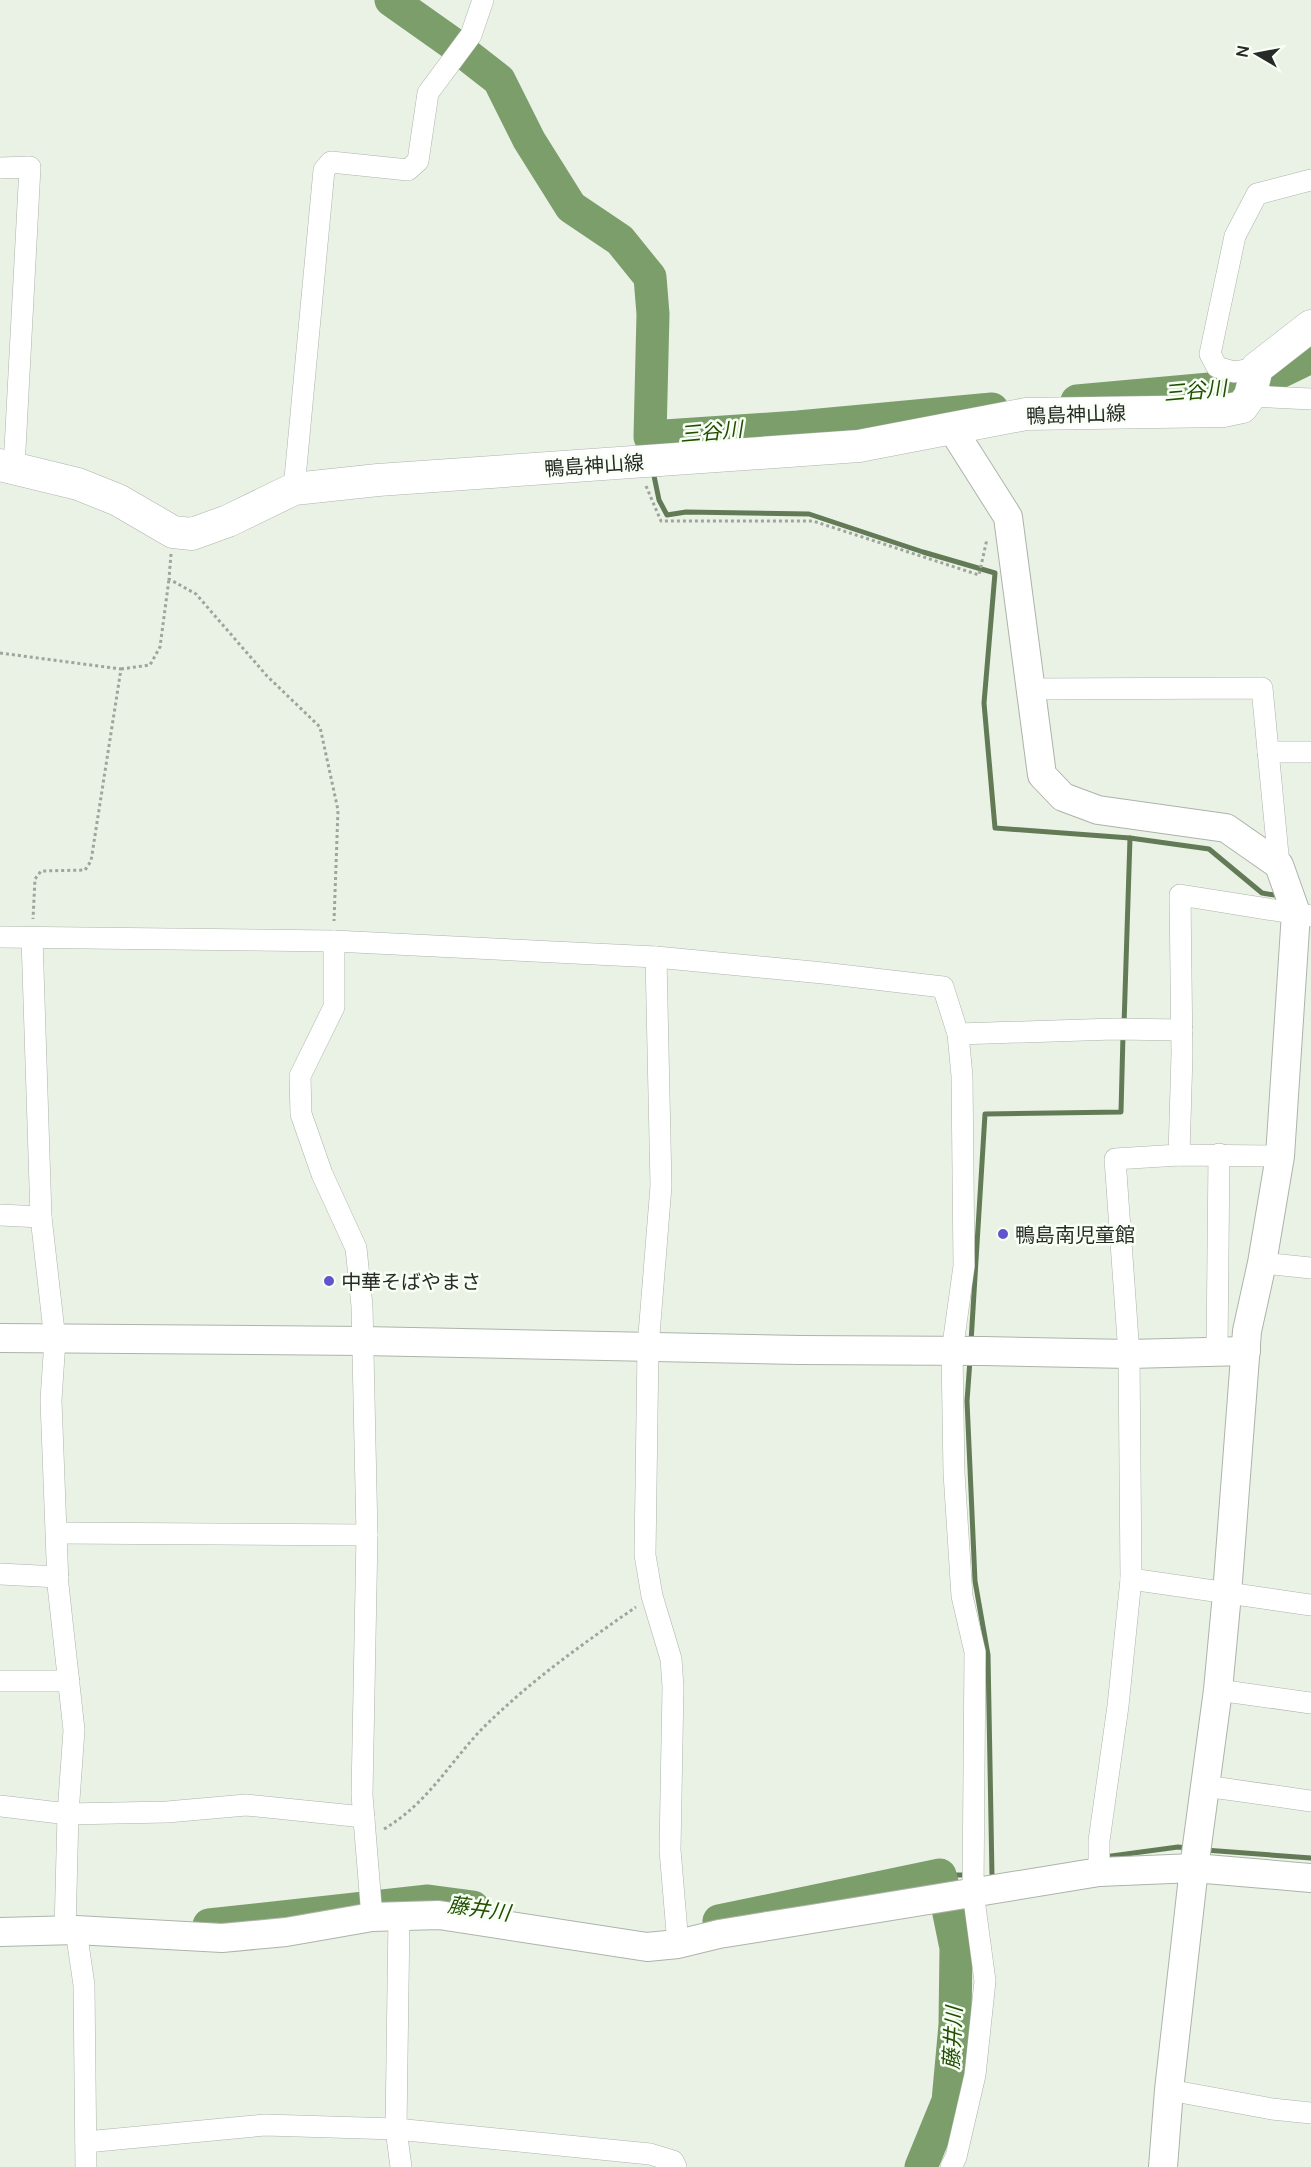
<svg xmlns="http://www.w3.org/2000/svg" width="1311" height="2167" viewBox="0 0 1311 2167" font-family="Manrope,'Noto Sans JP',sans-serif">
<rect width="100%" height="100%" fill="#eaf2e6"/>
<g fill="none" stroke-linecap="round" stroke-linejoin="round">
<g stroke="#627b56" stroke-width="5">
<path d="M650,437l1,13"/>
<path d="M653,471l6,29 8,15 19,-3 123,2 114,38 72,21 -11,130 11,125 135,10 79,11 53,44 18,3"/>
<path d="M1124,1025l6,-187"/>
<path d="M971,1342l14,-228 136,-2 2,-77"/>
<path d="M970,1360l-3,41 8,180 13,74 4,221"/>
<path d="M1205,1850l106,8"/>
<path d="M1104,1857l74,-10 9,1"/>
<path d="M940,1875h27"/>
</g>
<g stroke="#7b9e6b" stroke-width="33">
<path d="M391,0l58,41 50,39 30,60 42,67 49,33 30,37 3,37 -3,123 148,-10 194,-18"/>
<path d="M1077,401l166,-15 33,-12 35,-17"/>
<path d="M719,1921l221,-46 3,11"/>
<path d="M209,1925l219,-24 45,6"/>
<path d="M921,2167l27,-66 7,-76 1,-77 -9,-44"/>
</g>
<defs>
<g id="street">
<path d="M0,168l30,-1 -16,301"/>
<path d="M1257,368l-23,4 -17,-5 -7,-13 25,-118 22,-42 54,-14"/>
<path d="M1250,396l61,3"/>
<path d="M294,489l30,-319 7,-8 77,8 10,-9 10,-68 43,-58 12,-35"/>
<path d="M1030,689l232,-1 17,177"/>
<path d="M1268,752h43"/>
<path d="M0,937l334,4 322,16 167,16 120,14 15,47 4,42 2,190 -12,86 2,121 8,123 13,56 -2,240 12,89 -10,94 -19,82 -5,10"/>
<path d="M32,938l9,279 14,123 -4,60 7,185 16,145 -6,84 -3,116"/>
<path d="M334,941v66l-34,69 1,38 21,60 34,74 6,58 5,229 -5,260 10,122"/>
<path d="M656,957l5,229 -13,161 -3,208 7,41 19,63 2,28 -3,163 8,94"/>
<path d="M958,1034l156,-5 68,1"/>
<path d="M1179,1155l3,-101 -2,-159 131,21"/>
<path d="M0,1215l41,2"/>
<path d="M1262,1263l49,5"/>
<path d="M1217,1351l2,-197"/>
<path d="M57,1533l310,2"/>
<path d="M0,1574l58,3"/>
<path d="M1131,1579l180,26"/>
<path d="M0,1681h69"/>
<path d="M1218,1690l93,13"/>
<path d="M1205,1786l106,15"/>
<path d="M0,1806l68,8 99,-2 79,-7 118,12"/>
<path d="M1099,1872v-31l19,-135 13,-127 -2,-225 -14,-195 64,-4 101,1"/>
<path d="M399,1917l-3,212 5,38"/>
<path d="M76,1930l8,55 2,182"/>
<path d="M1169,2090l103,19 39,4"/>
<path d="M86,2142l179,-17 131,4 254,25 23,7 3,6"/>
</g>
<g id="secondary">
<path d="M951,427l57,90 34,258 21,22 35,13 128,18 53,37 17,48 -16,243 -18,107 -15,68 -20,263 -9,96 -24,178 -25,222 -6,77"/>
<path d="M0,1338l363,3 437,9 183,1 146,3 117,-3"/>
<path d="M0,1932l76,-2 146,8 64,-6 86,-15 67,-2 208,32 31,-3 41,-10 99,-16 281,-46 95,-4 117,10"/>
</g>
<path id="primary" d="M0,465l78,19 40,16 55,32 19,2 36,-13 66,-32 84,-9 481,-34 167,-32 197,-3 19,-4 8,-11 7,-28 54,-42"/>
</defs>
<use href="#street" stroke="#acb4a9" stroke-width="22"/>
<use href="#secondary" stroke="#acb4a9" stroke-width="30"/>
<use href="#primary" stroke="#acb4a9" stroke-width="33"/>
<g stroke="#9fa59c" stroke-width="3" stroke-dasharray="3 3" stroke-linecap="butt">
<path d="M646,486l15,35h152l166,54 8,-36"/>
<path d="M171,554l-2,25 27,15 71,82 53,51 18,83 -4,111"/>
<path d="M0,653l121,16 -30,192 -6,9 -44,1 -6,8 -2,40"/>
<path d="M121,669l29,-4 10,-18 9,-68"/>
<path d="M384,1829c42,-25 63,-62 95,-97 47,-48 102,-87 157,-125"/>
</g>
<use href="#street" stroke="#fff" stroke-width="21"/>
<use href="#secondary" stroke="#fff" stroke-width="28"/>
<use href="#primary" stroke="#fff" stroke-width="32"/>
</g>
<g fill="#6254cd" stroke="#f8fff5" stroke-width="2">
<circle cx="1003" cy="1234" r="6"/>
<circle cx="329" cy="1281" r="6"/>
</g>
<g text-anchor="middle" dominant-baseline="central" stroke-width="5" stroke-linejoin="round" paint-order="stroke">
<g font-size="20" fill="#272a26" stroke="#f8fff5">
<text transform="translate(1076 414) rotate(-2)">鴨島神山線</text>
<text transform="translate(594 465) rotate(-4)">鴨島神山線</text>
</g>
<g font-size="20" fill="#272a26" stroke="#f8fff5" text-anchor="start">
<text x="1015" y="1234">鴨島南児童館</text>
<text x="341" y="1281">中華そばやまさ</text>
</g>
<g font-size="21" font-style="italic" fill="#214e00" stroke="#f8fff5">
<text transform="translate(1195 390) rotate(-5)">三谷川</text>
<text transform="translate(711 431) rotate(-5)">三谷川</text>
<text transform="translate(479 1908) rotate(8)">藤井川</text>
<text transform="translate(952 2038) rotate(-87)">藤井川</text>
</g>
</g>
<g transform="translate(1257 54) rotate(280)" stroke="#f8fff5" stroke-width="4.5" paint-order="stroke">
<path d="M0-4.5L10 22L0 15L-10 22Z" fill="#272a26"/>
<text y="-9" font-size="16" font-weight="bold" text-anchor="middle" fill="#272a26">N</text>
</g>
</svg>
